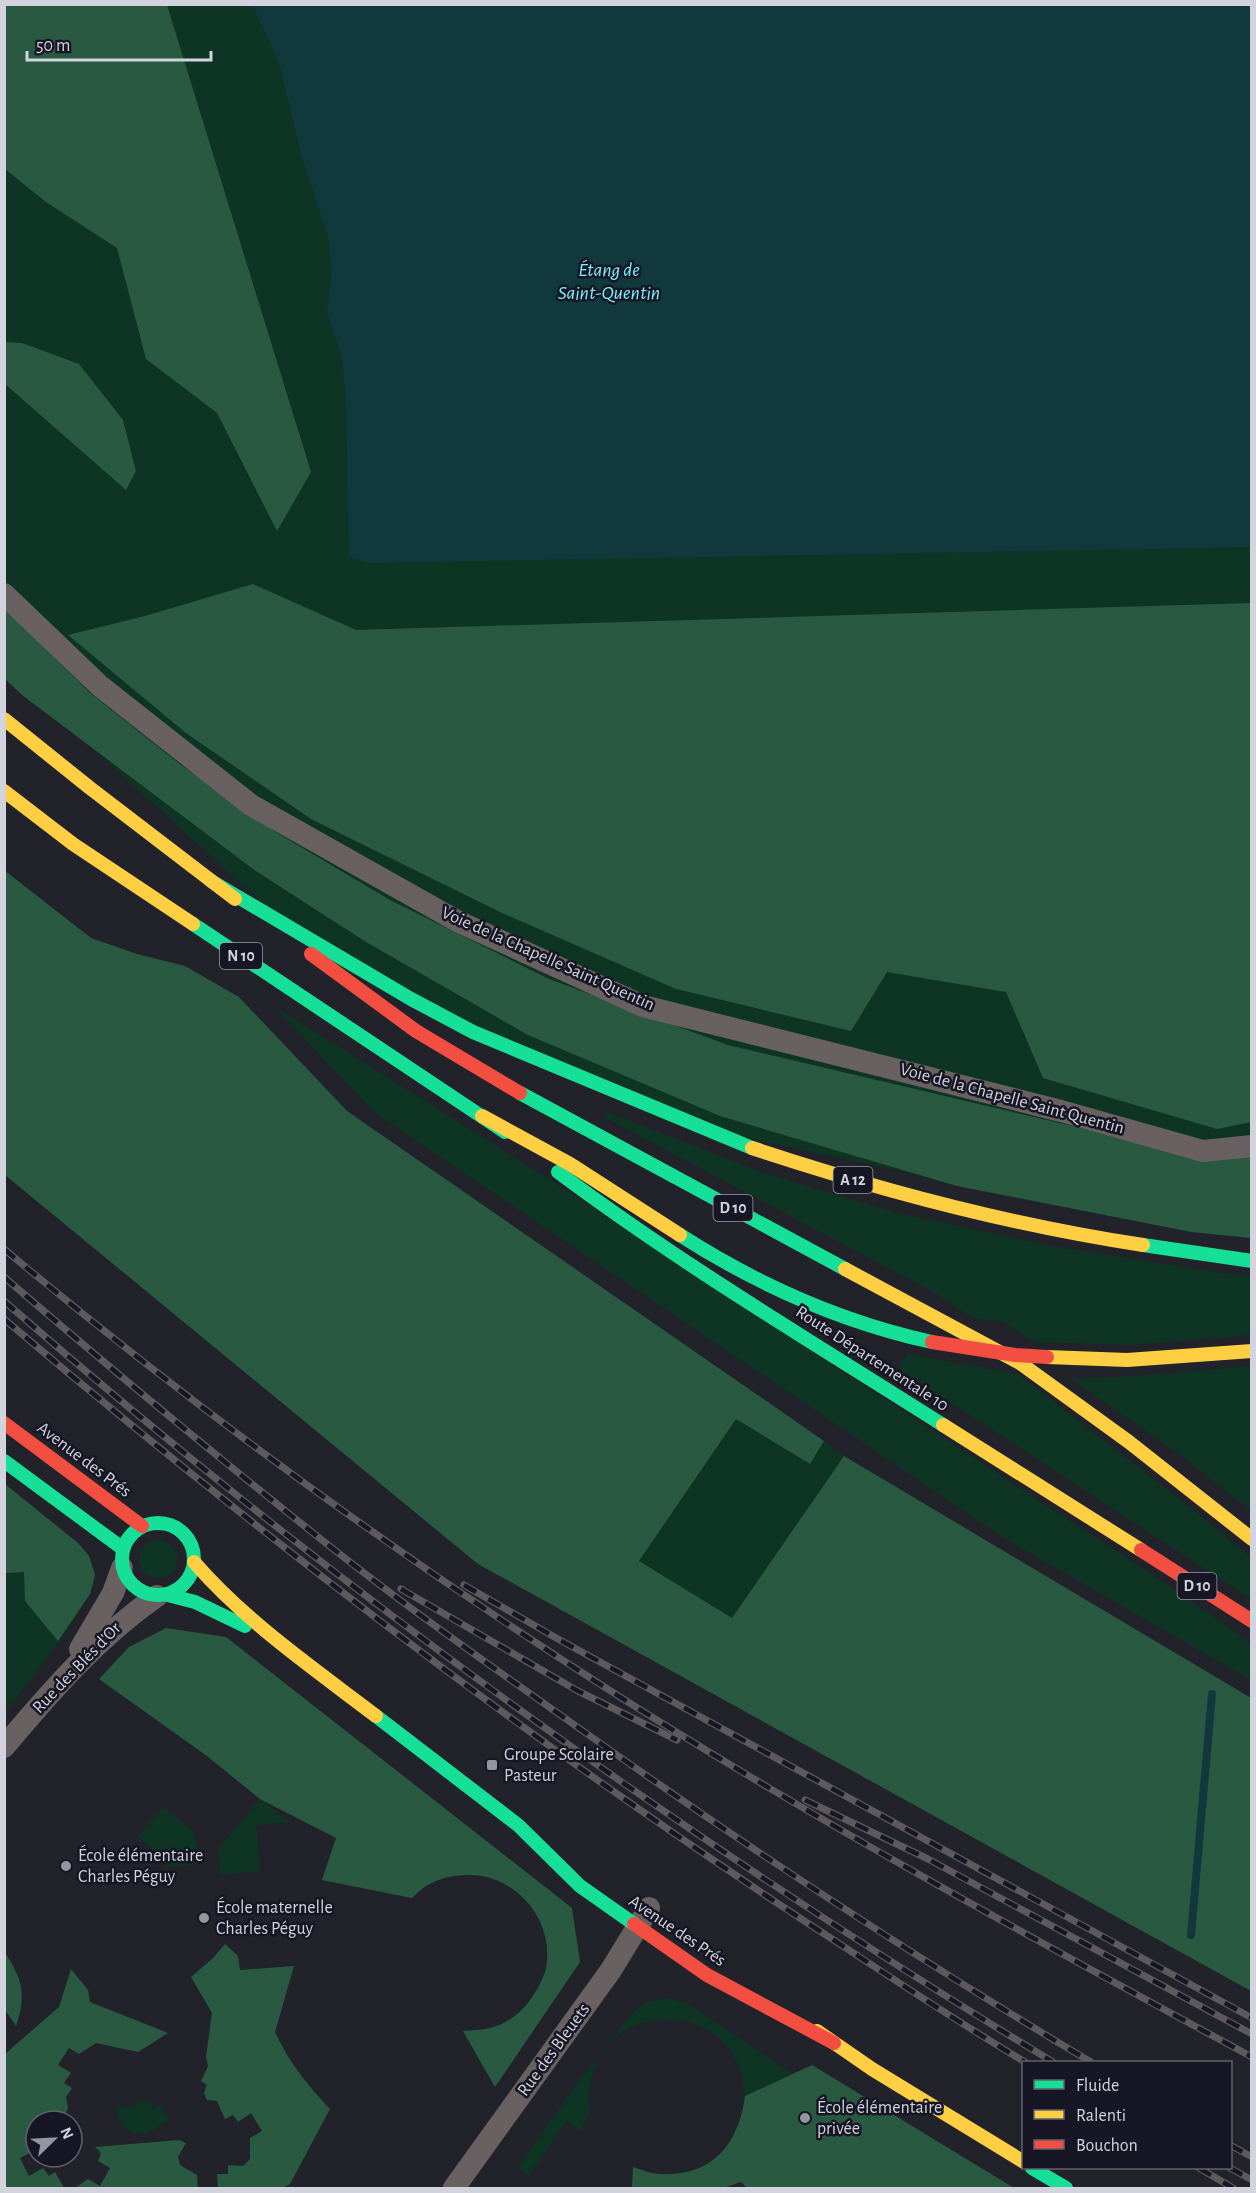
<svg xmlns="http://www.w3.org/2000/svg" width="1256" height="2193" viewBox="0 0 1256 2193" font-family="'Alegreya Sans',sans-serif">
<rect width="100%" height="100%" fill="#22232a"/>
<g fill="#0e3523">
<path d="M4,5h1247l1,1218 -237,-28 -349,-74 -339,-159 -322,-294z"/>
<path d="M274,1006l278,175 614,403 85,59v37l-247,-142 -630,-426z"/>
<path d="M605,1111l159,62 133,40 155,33 170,27 29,3v59l-120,10 -97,-3 -31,-21 -29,-2 -39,-26 -329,-175z"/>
<path d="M907,1354l111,20 173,134 60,50v41l-353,-231z"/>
<path d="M1251,1366v145l-73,-58 -107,-74 78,-4z"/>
<path d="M736,1418l73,45 15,-22 20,15 -112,162 -93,-57z"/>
<path d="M4,1490c22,16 69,44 84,64 3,5 7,16 7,22 -1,26 -72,112 -90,137z"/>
<circle cx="158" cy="1559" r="19"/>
<path d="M260,1799l30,23 -34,3 4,46 -40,4 -2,-25z"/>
<path d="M163,1807l31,25 6,31 -33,5 -5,-11 -24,-20z"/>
<path d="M668,1998l22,7 103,69 -48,22c-2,-15 -4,-27 -11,-40 -28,-48 -102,-49 -132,-3 -8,12 -13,29 -13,44 0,4 2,9 1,13 -2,7 -7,15 -10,21l-13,-10 -39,55 -9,-10 53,-76 62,-79 12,-9z"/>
<path d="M138,2101h11l4,8 9,-4 7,15c-7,3 -14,10 -21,12 -18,6 -32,-8 -31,-25h17z"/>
</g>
<g fill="#295a41">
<path d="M4,5h163l144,467 -34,59 -60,-118 -71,-54 -29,-111 -71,-46 -41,-33z"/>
<path d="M5,342l17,1 57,21 44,56 13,51 -10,19 -121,-106z"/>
<path d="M253,584l103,46 895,-27v519l-34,7 -174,-51 -37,-86 -119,-20 -36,59 -175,-42 -174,-76 -191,-94 -125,-86 -118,-98 77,-19z"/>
<path d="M4,607l86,86 91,72 98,69 111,66 159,79 179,66 459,108 64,-3v88l-60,-6 -234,-46 -237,-70 -192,-81 -162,-93 -113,-73 -231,-174 -17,-16z"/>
<path d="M4,870l87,68 46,16 48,12 54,31 108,114 477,330 -14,23 -74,-45 -97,142 93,57 112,-162 407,242v293l-773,-427 -473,-389z"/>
<path d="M5,1484l73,59 11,13 6,19 -5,19 -32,47 -33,-40 -1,-29 -19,1z"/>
<path d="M166,1628l60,9 346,271 8,54 -85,125 -32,-56c9,-1 18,-1 27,-3 15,-3 31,-15 40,-28 7,-10 13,-20 16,-32 9,-47 -29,-93 -77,-93 -13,0 -27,2 -39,9 -7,3 -13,9 -18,14l-90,-18 14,-42 -76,-39 -53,-43 -108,-77 30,-32z"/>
<path d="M225,1944l13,12 2,14 54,-4 -19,66c14,30 32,53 55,77l-40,75 -8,4h-64l-1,-14h11v-9l15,1 7,-7v-21l12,-7 -11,-18 -13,9 -5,-7 -8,4 -8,-18 -10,-1 -3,-7 3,-8 -6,-4 7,-15 -2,-9 6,-44 -21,-36 22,-19z"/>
<path d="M4,1951c18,28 23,42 12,75l-11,-16z"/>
<path d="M71,1969l17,21 2,12 78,31 -30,19 -42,-9 -17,11 -10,-6 -11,17 13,8 -7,10 8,5 -6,9 2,11 -4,9 -11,1v3h-17v5l-6,7 2,19 -12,6 9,18 14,-8 6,8 6,-4 9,16h3h-62v-134l54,-47z"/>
<path d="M812,2065l202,123h-267l-6,-6 -18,6h-91l1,-21c9,3 18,7 27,7 52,3 79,-30 85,-78z"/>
<path d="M179,2140l7,3 -8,14 2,8 17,10 1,13h-123l13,-9 12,7 10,-18 -12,-7 3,-8 -6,-6z"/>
</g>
<path fill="#11393d" d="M252,5h999v542l-884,16 -18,-7 -3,-157 -4,-41 -15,-46 5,-43 -4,-32 -25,-76 -24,-99z"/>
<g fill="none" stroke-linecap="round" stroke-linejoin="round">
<path stroke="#11393d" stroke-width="8" d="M1191,1935l21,-241"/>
<g stroke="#686061" stroke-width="22">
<path d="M4,594l96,92 151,119 206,116 186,85 418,105 142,40 49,-5"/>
<path d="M80,1649l33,-56 9,-25"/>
<path d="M4,1747c47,-56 93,-109 153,-151"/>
<path d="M454,2188l157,-218 38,-62"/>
</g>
<g stroke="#16e098" stroke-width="14">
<path d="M211,881l200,118 62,33 279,116"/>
<path d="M193,924l312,208"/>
<path d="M520,1093l325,176"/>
<path d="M558,1172c123,92 256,171 385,253"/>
<path d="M680,1235c78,50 161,87 252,107"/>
<path d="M1143,1245l109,16"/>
<path d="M4,1461l118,87"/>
<circle cx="158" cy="1559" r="36"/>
<path d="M168,1595l27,7 50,24"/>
<path d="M376,1716l142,109 62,61 54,38"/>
<path d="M1032,2168l34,20"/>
</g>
<g stroke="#ffcf43" stroke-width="14">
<path d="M4,719l86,69 145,111"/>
<path d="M4,791l69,53 120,80"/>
<path d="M482,1116l88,48 110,71"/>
<path d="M752,1148c127,42 258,77 391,97"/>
<path d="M845,1269l175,94 109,79 123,97"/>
<path d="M1047,1357l80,3 125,-9"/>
<path d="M943,1425l198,125"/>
<path d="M194,1562c52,60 119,106 182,154"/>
<path d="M817,2031l55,38 152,93"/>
</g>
<g stroke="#f24e42" stroke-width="14">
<path d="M311,954l105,77 104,62"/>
<path d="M4,1423l138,103"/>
<path d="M1141,1550l111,71"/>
<path d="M634,1924l73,51 127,68"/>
</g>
<defs>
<g id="rail">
<path d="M4,1249c197,165 407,316 624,453 202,127 413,241 624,355"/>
<path d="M4,1277c108,93 217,183 328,271 81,64 166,123 251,183 165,117 334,228 508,331"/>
<path d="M4,1301c325,284 681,538 1049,761"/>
<path d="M4,1319c269,228 549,440 845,631 58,38 117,77 176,112"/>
<path d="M464,1585l94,54 694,379"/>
<path d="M401,1589l177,102 99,49"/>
<path d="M805,1800l123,59 324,175"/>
<path d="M1230,2145l22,12"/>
<path d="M1199,2168l34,20"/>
<path d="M1230,2168l22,12"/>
</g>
</defs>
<use href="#rail" stroke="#5d595c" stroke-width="7"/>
<use href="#rail" stroke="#161624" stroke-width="4.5" stroke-dasharray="14" stroke-linecap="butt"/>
<path stroke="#f24e42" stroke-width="14" d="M932,1342l83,13 32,2"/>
</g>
<g fill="#94959e" stroke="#161624" stroke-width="2">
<rect x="486" y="1759" width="12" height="12" rx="3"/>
<circle cx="66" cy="1866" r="6"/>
<circle cx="204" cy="1918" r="6"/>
<circle cx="805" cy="2118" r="6"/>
</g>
<g text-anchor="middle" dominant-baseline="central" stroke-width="5" stroke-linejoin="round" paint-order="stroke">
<g fill="#161624" stroke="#9a9aa6" stroke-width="1.5">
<rect x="220" y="943" width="42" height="26" rx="4.5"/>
<rect x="833.5" y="1167" width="39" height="26" rx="4.5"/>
<rect x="713.5" y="1195" width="39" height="26" rx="4.5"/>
<rect x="1177.5" y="1573" width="39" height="26" rx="4.5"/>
</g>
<g font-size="16" font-weight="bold" fill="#d2d3dd">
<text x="241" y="956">N 10</text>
<text x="853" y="1180">A 12</text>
<text x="733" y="1208">D 10</text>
<text x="1197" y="1586">D 10</text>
</g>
<g font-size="18" fill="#d2d3dd" stroke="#161624">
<text transform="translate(548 959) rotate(24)">Voie de la Chapelle Saint Quentin</text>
<text transform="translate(1012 1099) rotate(15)">Voie de la Chapelle Saint Quentin</text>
<text transform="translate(872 1359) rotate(33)">Route Départementale 10</text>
<text transform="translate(84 1460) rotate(37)">Avenue des Prés</text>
<text transform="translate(77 1668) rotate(-46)">Rue des Blés d'Or</text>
<text transform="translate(677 1931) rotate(34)">Avenue des Prés</text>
<text transform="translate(554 2050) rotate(-54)">Rue des Bleuets</text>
</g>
<g font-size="18" fill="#d2d3dd" stroke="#161624" text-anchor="start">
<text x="504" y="1755">Groupe Scolaire<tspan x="504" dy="21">Pasteur</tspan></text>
<text x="78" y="1856">École élémentaire<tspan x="78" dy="21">Charles Péguy</tspan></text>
<text x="216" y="1908">École maternelle<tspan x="216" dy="21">Charles Péguy</tspan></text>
<text x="817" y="2108">École élémentaire<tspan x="817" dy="21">privée</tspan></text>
</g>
<g font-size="20" font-style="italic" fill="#7af1fc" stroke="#161624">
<text x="609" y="270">Étang de<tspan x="609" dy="23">Saint-Quentin</tspan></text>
</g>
</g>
<rect width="1256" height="2193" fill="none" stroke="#d2d3dd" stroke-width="12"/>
<rect x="1022" y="2061" width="210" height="108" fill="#161624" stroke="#61626e" stroke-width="1.5"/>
<rect x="1034" y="2080" width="30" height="9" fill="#16e098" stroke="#61626e" stroke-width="1.5"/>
<text x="1076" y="2091" font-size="18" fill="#d2d3dd">Fluide</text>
<rect x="1034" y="2110" width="30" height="9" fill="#ffcf43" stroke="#61626e" stroke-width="1.5"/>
<text x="1076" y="2121" font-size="18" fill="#d2d3dd">Ralenti</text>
<rect x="1034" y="2140" width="30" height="9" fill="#f24e42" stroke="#61626e" stroke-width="1.5"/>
<text x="1076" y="2151" font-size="18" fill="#d2d3dd">Bouchon</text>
<g transform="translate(54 2139) rotate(66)"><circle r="28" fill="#161624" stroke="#61626e" stroke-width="1.5"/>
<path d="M0-4.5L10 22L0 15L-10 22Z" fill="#94959e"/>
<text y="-9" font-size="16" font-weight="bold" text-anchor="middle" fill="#d2d3dd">N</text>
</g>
<path d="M27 51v9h184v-9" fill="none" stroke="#d2d3dd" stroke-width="3"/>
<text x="36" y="51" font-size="18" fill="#d2d3dd" stroke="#161624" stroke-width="4.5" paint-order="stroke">50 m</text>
</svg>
